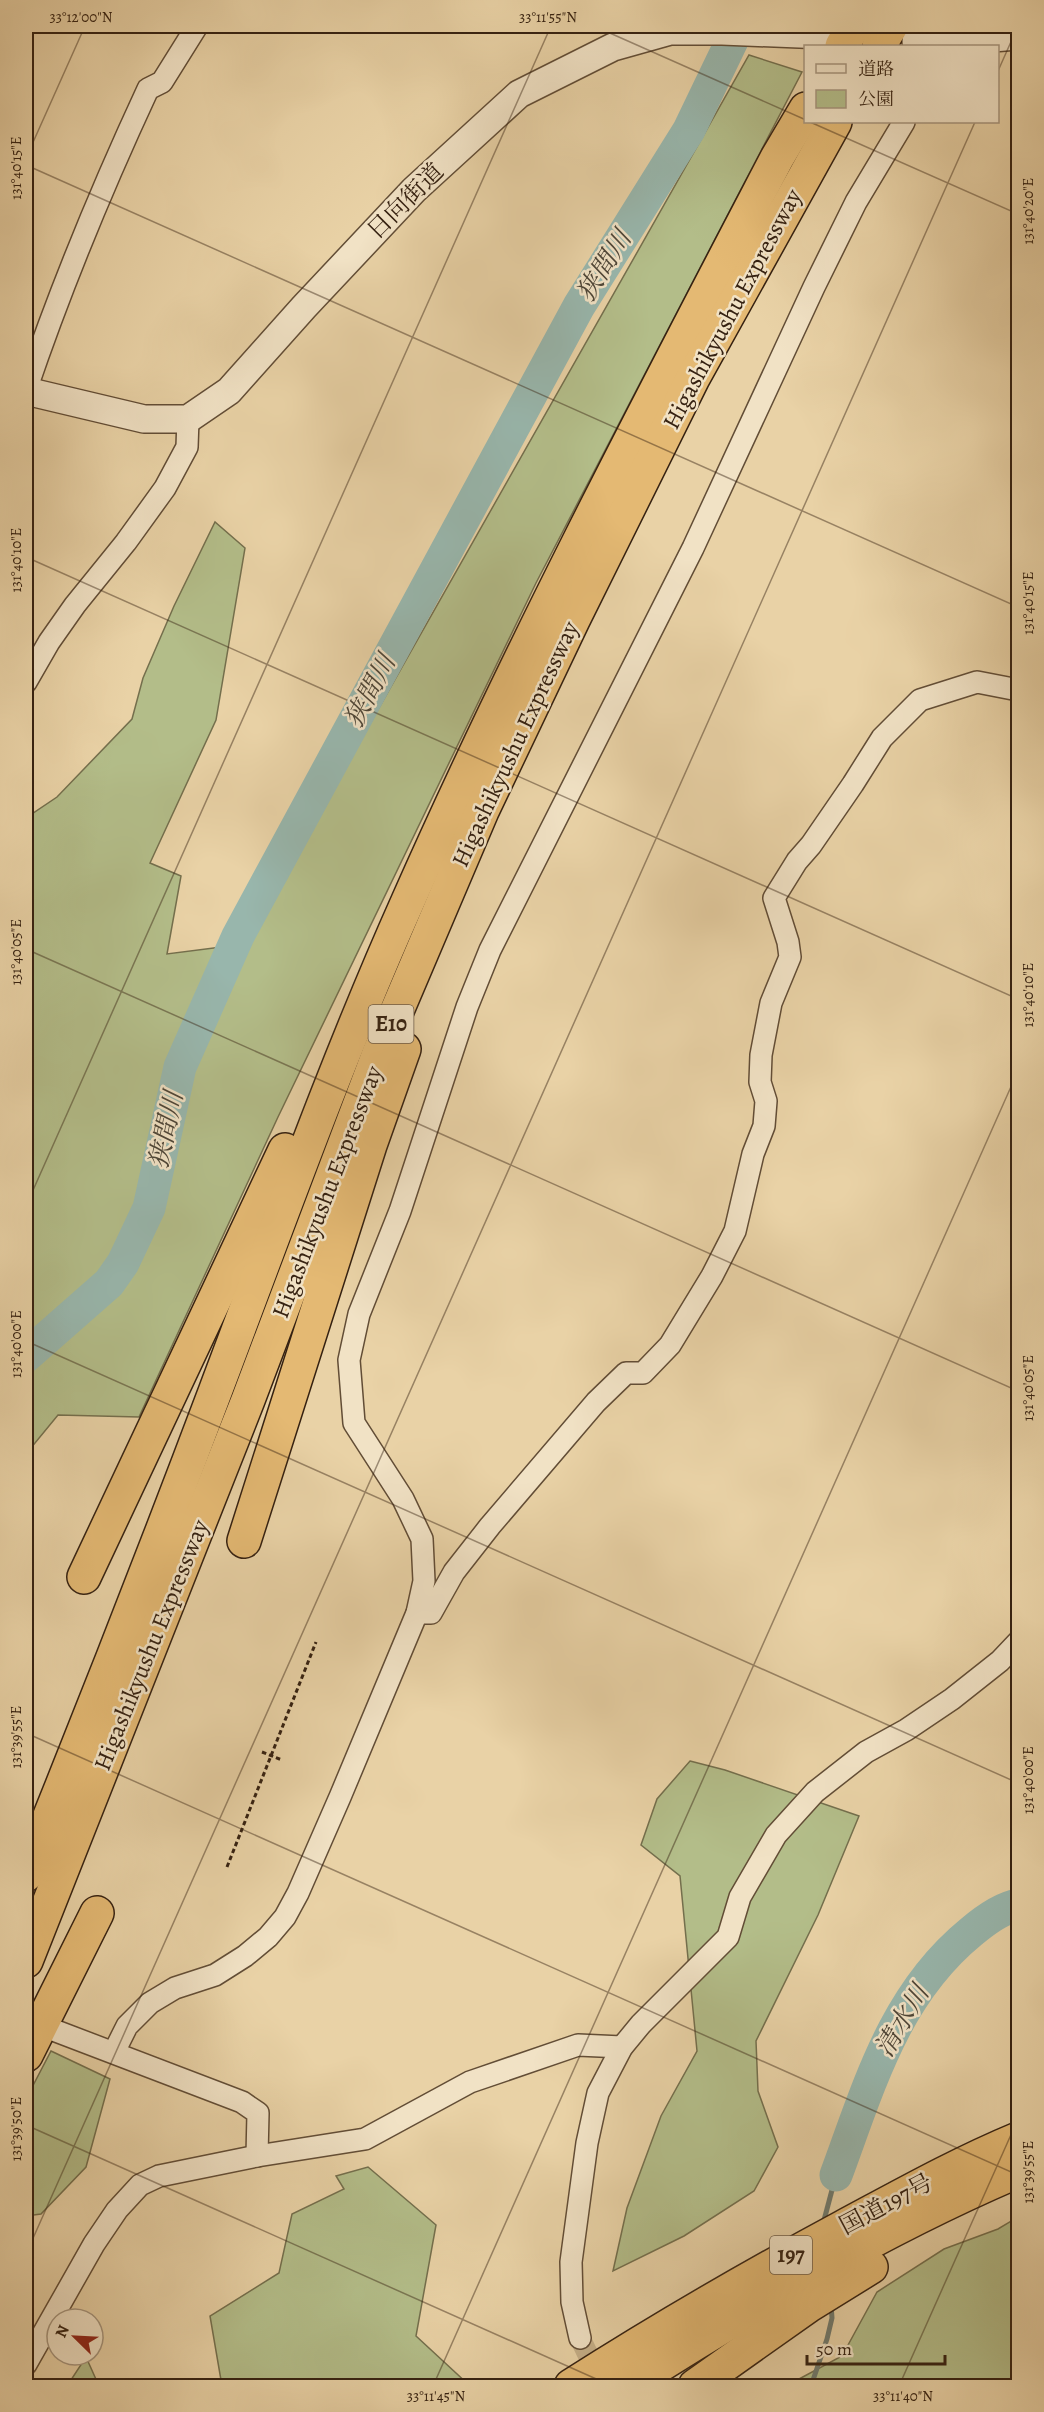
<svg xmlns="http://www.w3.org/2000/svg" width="1044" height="2412" viewBox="0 0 1044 2412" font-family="Alegreya,'Noto Serif JP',serif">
<rect width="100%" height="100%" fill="#e9d2a6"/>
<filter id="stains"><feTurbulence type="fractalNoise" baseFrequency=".00333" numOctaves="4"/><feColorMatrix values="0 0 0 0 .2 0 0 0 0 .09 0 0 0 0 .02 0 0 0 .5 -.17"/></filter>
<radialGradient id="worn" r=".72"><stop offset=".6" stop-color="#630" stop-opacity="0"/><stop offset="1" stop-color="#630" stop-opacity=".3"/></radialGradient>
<g fill="#b3bd89" stroke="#746f4d" stroke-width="1.5">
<path d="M749,55l53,17 -266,511 -258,534 -139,300 -81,-2 -32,39v-636l31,-21 75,-78 11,-41 31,-72 41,-84 30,26 -29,172 -66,143 31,13 -14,78 78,-10z"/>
<path d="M690,1761l35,9 134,46 -41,99 -62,126 2,50 20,56 -24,44 -70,45 -71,35 14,-63 34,-92 36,-65 -17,-175 -39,-31 16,-46z"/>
<path d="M51,2051l59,28 -24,88 -45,47 -15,2v-117z"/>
<path d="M368,2167l68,58 -20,111 54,50h-248l-12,-70 69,-43 13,-59 52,-25 -8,-13z"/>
<path d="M1018,2217v169h-232l56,-30 35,-64 67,-43 54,-20z"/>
<path d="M86,2357l13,29h-32z"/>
</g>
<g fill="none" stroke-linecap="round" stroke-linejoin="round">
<g stroke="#707a6e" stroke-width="5">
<path d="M823,2224l13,-49"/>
<path d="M811,2386l16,-47 5,-21 -1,-13"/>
</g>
<g stroke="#98b6ac" stroke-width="33">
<path d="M26,1356l83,-73 14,-20 26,-55 31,-141 58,-131 341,-630 110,-176 50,-104"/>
<path d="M836,2175c33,-89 58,-180 135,-243 13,-11 31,-24 47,-27"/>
</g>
<path stroke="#c5af88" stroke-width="21" stroke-dasharray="21 10" stroke-linecap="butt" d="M580,2338l23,48"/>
<defs>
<g id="minor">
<path d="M26,390c35,-103 76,-202 122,-301l14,-7 35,-56"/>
<path d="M26,682l23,-40 26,-37 51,-63 39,-54 22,-41 1,-28"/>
<path d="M417,1613h14l23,-41 36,-46 106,-124 30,-29h17l27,-28 42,-69 23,-45 18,-77 11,-28 2,-25 -6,-19 1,-27 10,-52 19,-46 -2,-15 -14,-44 23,-37 14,-16 42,-61 29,-46 38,-38 57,-18 41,8"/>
<path d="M56,2031l186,71 16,11 -1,43"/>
<path d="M114,2052l13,-26 23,-23 25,-15 40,-13 30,-19 23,-19 17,-20 13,-24 42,-96 77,-184 7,-32 -2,-42 -19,-40 -49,-76 -5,-63 10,-46 41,-103 67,-204 23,-57 203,-402 121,-261 42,-85 48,-80"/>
<path d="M580,2338l-8,-36 -1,-40 16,-119 11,-50 24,-46 19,-23 87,-87 12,-40 36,-62 39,-43 51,-40 40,-22 46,-31 48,-38 18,-19"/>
<path d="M26,2364l68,-120 23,-34 23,-25 19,-9 98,-20 108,-17 105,-57 108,-37 44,2"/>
</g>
<g id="tertiary">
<path d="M916,41l28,1 74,-6"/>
<path d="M26,391l118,28h44l41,-28 75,-84 110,-117 105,-96 94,-47 57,-16h52l102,4"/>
</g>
<g id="trunk">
<path d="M571,2386c89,-57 179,-109 272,-159 58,-31 115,-63 175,-88"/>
<path d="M627,2386c124,-79 255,-157 391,-215"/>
<path d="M695,2386l113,-80 63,-39"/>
</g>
<g id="motorway">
<path d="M842,46l12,-20"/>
<path d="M879,46l12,-20"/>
<path d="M244,1541l126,-396 34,-96"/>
<path d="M84,1577l201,-427"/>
<path d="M26,1875c65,-160 128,-321 189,-483 62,-164 121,-330 193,-491 112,-253 241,-498 369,-743l29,-49"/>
<path d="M26,1961l222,-561 131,-347 103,-242 91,-191 120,-242 142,-256"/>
<path d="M26,2055l71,-142"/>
</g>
</defs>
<use href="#minor" stroke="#624d36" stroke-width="24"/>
<use href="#tertiary" stroke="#624d36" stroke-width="30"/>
<use href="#trunk" stroke="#352111" stroke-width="36"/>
<use href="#motorway" stroke="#352111" stroke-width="36"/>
<g stroke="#352111" stroke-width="3" stroke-dasharray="4.5 3" stroke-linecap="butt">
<path d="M262,1752l20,8"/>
<path d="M227,1867l89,-225"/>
</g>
<use href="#minor" stroke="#f1e2c5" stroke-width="21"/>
<use href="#tertiary" stroke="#f1e2c5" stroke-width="27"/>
<use href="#trunk" stroke="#e4b973" stroke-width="33"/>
<use href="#motorway" stroke="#e4b973" stroke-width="33"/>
</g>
<path fill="none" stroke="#352111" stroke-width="1.5" stroke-opacity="0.45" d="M594,26l212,94M998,71l20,-45M810,122l208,92M26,158l59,-132M26,165l992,442M26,557l992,442M26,949l992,442M26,1206l525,-1180M26,1341l992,442M26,1733l992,442M26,2125l586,261M26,2254l949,-2132M433,2386l585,-1315M899,2386l119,-267"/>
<g text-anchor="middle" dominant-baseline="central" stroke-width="5" stroke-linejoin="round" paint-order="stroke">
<g fill="#f1e2c5" stroke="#6d5b47" stroke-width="1.5">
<rect x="368.5" y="1005" width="45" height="38" rx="4.5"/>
<rect x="770" y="2236" width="42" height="38" rx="4.5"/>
</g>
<g font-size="22" font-weight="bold" fill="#352111">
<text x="391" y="1024">E10</text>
<text x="791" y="2255">197</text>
</g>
<g font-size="24" fill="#352111" stroke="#f1e2c5">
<text transform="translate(405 201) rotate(-45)">日向街道</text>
<text transform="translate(732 309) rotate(-62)">Higashikyushu Expressway</text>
<text transform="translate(515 744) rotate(-65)">Higashikyushu Expressway</text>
<text transform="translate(327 1192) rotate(-69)">Higashikyushu Expressway</text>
<text transform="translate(151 1645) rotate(-68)">Higashikyushu Expressway</text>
<text transform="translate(886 2204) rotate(-28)">国道197号</text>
</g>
<g font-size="26" font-style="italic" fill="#4e4638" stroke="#f1e2c5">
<text transform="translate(604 266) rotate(-58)">狭間川</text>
<text transform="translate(370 691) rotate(-62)">狭間川</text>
<text transform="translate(166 1130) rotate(-78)">狭間川</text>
<text transform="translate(902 2021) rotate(-59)">清水川</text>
</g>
</g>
<rect width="1044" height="2412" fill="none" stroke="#e9d2a6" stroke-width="66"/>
<rect x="804" y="45" width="195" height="78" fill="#f1e2c5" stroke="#a6957d" stroke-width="1.5"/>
<rect x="816" y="64" width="30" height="9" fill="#f1e2c5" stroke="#a6957d" stroke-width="1.5"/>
<text x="858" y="75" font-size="18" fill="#352111">道路</text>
<rect x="816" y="90" width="30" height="18" fill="#b3bd89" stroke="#a6957d" stroke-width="1.5"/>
<text x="858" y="105" font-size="18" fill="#352111">公園</text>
<g transform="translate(75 2337) rotate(294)"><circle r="28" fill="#f1e2c5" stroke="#a6957d" stroke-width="1.5"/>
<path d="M0-4.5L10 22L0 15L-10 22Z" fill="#8f2418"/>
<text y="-9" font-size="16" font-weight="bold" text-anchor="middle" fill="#352111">N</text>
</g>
<path d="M807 2355v9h138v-9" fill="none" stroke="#352111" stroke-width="3"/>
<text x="816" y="2355" font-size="18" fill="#352111" stroke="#f1e2c5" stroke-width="4.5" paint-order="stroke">50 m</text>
<rect x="33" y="33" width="978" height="2346" fill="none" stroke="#352111" stroke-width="2"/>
<g font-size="15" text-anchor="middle" fill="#352111">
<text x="81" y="22">33°12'00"N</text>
<text x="548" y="22">33°11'55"N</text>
<text transform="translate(16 168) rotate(-90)" y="5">131°40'15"E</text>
<text transform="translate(1028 211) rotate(-90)" y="5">131°40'20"E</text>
<text transform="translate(16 560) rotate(-90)" y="5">131°40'10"E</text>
<text transform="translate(1028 603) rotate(-90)" y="5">131°40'15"E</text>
<text transform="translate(16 952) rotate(-90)" y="5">131°40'05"E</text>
<text transform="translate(1028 995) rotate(-90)" y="5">131°40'10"E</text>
<text transform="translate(16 1344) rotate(-90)" y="5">131°40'00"E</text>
<text transform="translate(1028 1388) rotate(-90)" y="5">131°40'05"E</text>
<text transform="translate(16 1737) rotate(-90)" y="5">131°39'55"E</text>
<text transform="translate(1028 1780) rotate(-90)" y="5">131°40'00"E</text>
<text transform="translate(16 2129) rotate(-90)" y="5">131°39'50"E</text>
<text transform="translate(1028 2172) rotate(-90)" y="5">131°39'55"E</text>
<text x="436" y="2401">33°11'45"N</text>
<text x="903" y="2401">33°11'40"N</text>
</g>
<rect width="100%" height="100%" filter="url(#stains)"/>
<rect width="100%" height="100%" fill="url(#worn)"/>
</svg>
